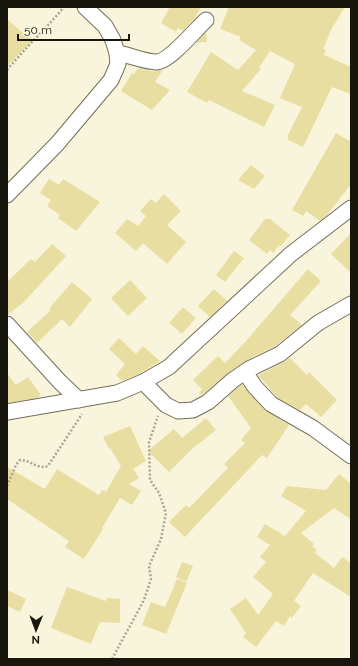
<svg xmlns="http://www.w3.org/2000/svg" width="358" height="666" viewBox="0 0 358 666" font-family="Raleway,sans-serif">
<rect width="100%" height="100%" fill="#f9f5dc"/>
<g fill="#e9dea1">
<path d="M170,7h31l-7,12 -11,12 -5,-3 -2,4 -15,-9z"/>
<path d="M229,7h116l-13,21 -9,21 3,1 -2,5 27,12v27l-19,-7 -29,60 -15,-7v-5l14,-28 -22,-9 15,-34 -25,-13 -11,17 2,1 -19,22 33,14 -11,22 -55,-27 -2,3 -20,-11 24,-40 27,18 18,-20 -17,-10 2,-3 -21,-8z"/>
<path d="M7,19l25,22 -25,25z"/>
<path d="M206,33l1,9 -11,1 6,-7z"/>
<path d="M138,68l14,3 11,-1 -8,12 15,8 -18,20 -31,-19 11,-18 2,1z"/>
<path d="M336,133l15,9v42l-24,31 -7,6 -14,-10 -3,5 -11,-6z"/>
<path d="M251,165l14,11 -11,13 -16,-9z"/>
<path d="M49,179l10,6 4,-6 37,23 -24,29 -18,-13 2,-3 -13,-9 4,-6 -11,-7z"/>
<path d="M164,194l17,17 -14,14 19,17 -19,22 -24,-21 -7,8 -21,-18 12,-14 11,7 8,-10 -6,-5 11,-12 5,4z"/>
<path d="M265,219h5l20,16 -9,11 -2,-1 -6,8 -3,-3 -3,4 -18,-14z"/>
<path d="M351,233v40l-20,-19z"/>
<path d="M52,244l14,12 -43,47 -16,12v-33l24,-23 4,3z"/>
<path d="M234,251l10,7 -19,24 -9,-7z"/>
<path d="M308,269l13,12 -31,34 12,10 -27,21 -30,15 -17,12 -26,22 -3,-2 3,-4 -9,-9 25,-24 7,7 22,-23z"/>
<path d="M130,280l17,18 -19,18 -17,-18z"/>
<path d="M72,282l20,17 -22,28 -8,-8 -25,24 -10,-11 24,-22 -2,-1z"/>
<path d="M214,289l13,12 -17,16 -12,-11z"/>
<path d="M183,307l13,11 -14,16 -13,-11z"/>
<path d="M119,338l17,16 7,-8 17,15 -21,13 -17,7 -6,-6 9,-11 -16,-15z"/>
<path d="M291,357l-1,1 17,17 2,-3 28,28 -16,17 -15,-13 -6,6 -23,-13 -19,-22 26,-13z"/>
<path d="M7,373l9,12 12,-8 13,18 -4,3 -29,5z"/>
<path d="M242,384l23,26 24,15 -22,33 -5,-3 -77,82 -16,-15 17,-17 3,3 39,-40 -4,-4 21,-21 -4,-3 10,-12 -23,-32z"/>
<path d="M206,418l10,12 -24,19 -23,23 -21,-21 26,-22 8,9z"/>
<path d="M130,426l16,35 -13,8 6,9 -10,6 12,7 -9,14 -12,-7 -18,30 1,1 -19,30 -19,-12 4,-6 -62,-42v-32l38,22 12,-20 42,26 3,-5 4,2 15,-26 -11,-18 -1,1 -6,-12z"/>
<path d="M339,474l12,10v35l-17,-11 -33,25 13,11 -2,2 5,4 -2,3 19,15 8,-11 9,6v34l-38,-24 -19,28 7,5 -9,12 -2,-2 -6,10 -8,-5 -20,26 -13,-10 3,-4 -16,-24 16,-11 12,17 15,-21 -20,-17 13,-15 -6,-5 10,-12 -13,-8 8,-13 20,12 21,-25 -25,-15 6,-10 39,4z"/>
<path d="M182,562l11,4 -7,16 -10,-5z"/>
<path d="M177,579l10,4 -21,51 -24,-9 9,-23 14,5z"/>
<path d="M67,587l39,14 1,-3 13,1v24l-20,-1 -9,22 -40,-16z"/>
<path d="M7,590l19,9 -6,13 -13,-6z"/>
</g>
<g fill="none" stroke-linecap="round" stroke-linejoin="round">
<defs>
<g id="minor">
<path d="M117,53c13,2 27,9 40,9 13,-1 39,-33 49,-42"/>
<path d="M7,195l50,-51 54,-64 7,-16 -1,-11 -4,-13 -8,-14 -20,-19"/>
<path d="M7,324l53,58 19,18"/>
<path d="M245,372l10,15 16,17 42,24 38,28"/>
<path d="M143,382l23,23 12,6 15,-1 15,-8 25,-22 16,-11 31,-15 38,-31 33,-19"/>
<path d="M7,412l110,-19 26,-11 26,-15 122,-113 60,-46"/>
</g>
</defs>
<use href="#minor" stroke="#736f5a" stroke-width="17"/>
<g stroke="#a8a592" stroke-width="2.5" stroke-dasharray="2 2" stroke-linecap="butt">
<path d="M7,70c18,-22 39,-41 57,-63"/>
<path d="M7,486l9,-21 4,-5c11,0 18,10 28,6l34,-52"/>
<path d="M112,659l32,-59 7,-21 -2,-13 12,-27 5,-26 -7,-20 -9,-13 -1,-38 9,-26"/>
</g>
<use href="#minor" stroke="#fff" stroke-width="15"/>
</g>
<rect width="358" height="666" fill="none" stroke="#17160d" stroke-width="16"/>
<g transform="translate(36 630) rotate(181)" stroke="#f9f5dc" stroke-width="3" paint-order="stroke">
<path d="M0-3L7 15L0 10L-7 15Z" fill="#17160d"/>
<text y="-6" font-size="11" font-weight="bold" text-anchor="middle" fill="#17160d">N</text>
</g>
<path d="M18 34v6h111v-6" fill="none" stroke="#17160d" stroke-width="2"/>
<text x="24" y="34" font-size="12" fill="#17160d" stroke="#f9f5dc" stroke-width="3" paint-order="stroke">50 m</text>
</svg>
